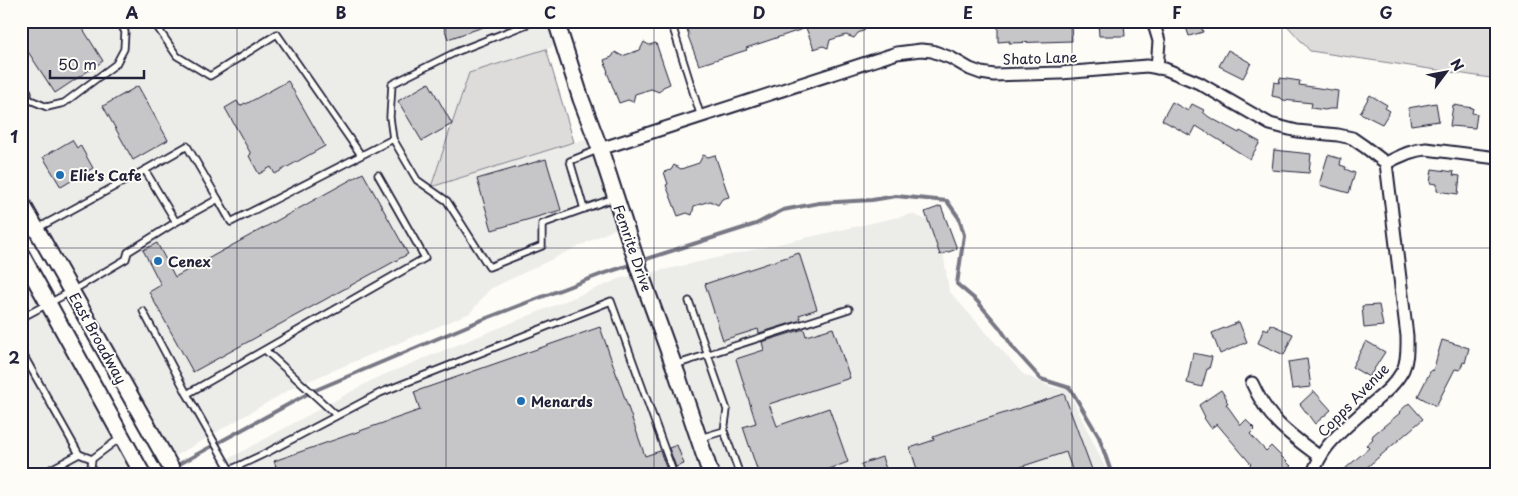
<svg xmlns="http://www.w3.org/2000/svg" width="1518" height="496" viewBox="0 0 1518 496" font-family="'Playpen Sans',sans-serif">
<rect width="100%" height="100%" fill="#fdfcf7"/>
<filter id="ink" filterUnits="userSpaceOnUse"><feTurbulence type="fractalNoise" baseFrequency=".02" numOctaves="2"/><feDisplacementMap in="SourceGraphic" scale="10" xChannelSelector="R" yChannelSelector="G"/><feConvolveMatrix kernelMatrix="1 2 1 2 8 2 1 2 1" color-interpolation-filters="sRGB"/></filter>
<g filter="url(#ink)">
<g fill="#ecece9">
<path d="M21,21h535l6,23 -93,29 -38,113 164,-50 30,88 -135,65 -20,24 -176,74 -127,74 -146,-259z"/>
<path d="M912,214l27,11 10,66 74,83 28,13 17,3 41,85h-910l177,-97 248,-101 17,-2z"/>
<path d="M21,254l116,210 -17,11h-99z"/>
</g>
<g fill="#dddcdb" stroke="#807f8b">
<path d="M1283,21h214v58l-187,-28z"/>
<path d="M546,49l28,93 -143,45 38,-114z"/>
</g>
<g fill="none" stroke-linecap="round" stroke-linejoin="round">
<g stroke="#787885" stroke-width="4">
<path d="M640,261l116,-37 27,-14 36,-7 53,-3 24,-4 51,5 12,17 5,17 -7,49 20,17 23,27 14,21 27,30 29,9 29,49 13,38"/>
<path d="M174,467l137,-75 168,-71 123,-47 31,-10"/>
<path d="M161,475l7,-4"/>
</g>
</g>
<g fill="#c6c6c8" stroke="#22223b">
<path d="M21,21h57l25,40 -48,32 -34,-52z"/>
<path d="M442,21h52l1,2 -47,16z"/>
<path d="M692,21h170l3,9 -7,3 -4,5 -8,-3 -16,5 -2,8 -5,-2 -9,3 -8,-21 -60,20 1,2 -48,15 -11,-29 1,-1 -4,-11z"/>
<path d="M1098,21h17v3l9,-1 1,13h-26z"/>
<path d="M1184,21h15l4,11 -14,4z"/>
<path d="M1071,22l1,19 -63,2 1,-2 -12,1v-19h22v2z"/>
<path d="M644,42l5,3 7,-2 14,41 -7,3 -4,5 -8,-3 -16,5 -2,8 -5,-2 -9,3 -12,-31h1l-4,-12 8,-3 3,-5 7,4 18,-6z"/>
<path d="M1228,50l23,13 -8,15 -24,-12z"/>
<path d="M1280,78l20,3 -1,4 39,6 -2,18h-7l-4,1 -14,-2 1,-5 -29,-3 -2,-2 -9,-2 2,-14 5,1z"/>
<path d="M288,81l37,65 -50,28 -4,-7 -12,7 -10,-18 2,-2 -26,-46 12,-7 3,5 5,-3 1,1z"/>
<path d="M429,83l23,41 -30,17 -24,-40z"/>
<path d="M138,86l30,54 -35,20 -30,-54z"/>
<path d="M1370,95l17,10 -2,3 5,3 -8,13 -22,-11z"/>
<path d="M1172,102l16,9 4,-7 12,6 -1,2 6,5 30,16 1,-2 20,11 -10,17 -54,-33 -5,10 -29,-16z"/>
<path d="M1436,103l3,18 -28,4 -3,-17z"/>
<path d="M1453,105l20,3 -1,5 5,1 -2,14 -25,-2z"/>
<path d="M72,140l5,8 3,-3 13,23 -32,19 -18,-30z"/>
<path d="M1274,150l37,4 -2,19 -37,-3z"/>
<path d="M703,155l5,2 7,-2 14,42 -7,2 -4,6 -8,-4 -16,5 -2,9 -5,-2 -9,3 -12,-31 2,-1 -4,-12 7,-2 3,-5 7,4 18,-6z"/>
<path d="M1328,155l13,4 -1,6 6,2 -1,2 10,4 -6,20 -30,-8z"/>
<path d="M546,159l15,51 -69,20 -15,-51z"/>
<path d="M1432,169l22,3 -1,3 7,1 -2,18 -21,-3v-7l-7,-1z"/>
<path d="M363,173l45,81 -215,118 -44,-80 12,-7 -18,-35 14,-7 18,34z"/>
<path d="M941,206l16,43 -17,6 -15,-43z"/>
<path d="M799,253l18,56 -18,6 2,5 -42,13 -1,-4 -35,11 -18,-56z"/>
<path d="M1379,305l4,21 -19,2 -2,-22z"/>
<path d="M1239,322l8,20 -27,12 -8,-21z"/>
<path d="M1270,324l23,10 -9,21 -26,-12 6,-15 4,2z"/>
<path d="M600,327l45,129 15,-5 7,19 -15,5h-373l-5,-14 146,-51 -6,-18z"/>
<path d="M833,328l17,50 -81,26 8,22 52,-18 19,54 -35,13h-54l-16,-48 13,-4 -20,-64 28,-9 -2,-8 42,-13 2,7z"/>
<path d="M1442,340l27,8 -4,15 -2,-1 -3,8 -5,-1 -19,37 -18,-10 13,-26 2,1z"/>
<path d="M1366,341l19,11 -16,25 -17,-10z"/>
<path d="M1193,353l19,4 -3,12h-2l-5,18 -15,-4z"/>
<path d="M1307,359l4,28 -19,2 -4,-27z"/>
<path d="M1221,390l6,9 -1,1 2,3 -2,1 15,21 5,-5 9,9 -5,5 16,17 5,-5 20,20 -10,9h-28l-6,-7 4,-4 -34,-40 -6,4 -7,-10 1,-1 -6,-12z"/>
<path d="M1314,391l17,19 -16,14 -15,-20z"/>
<path d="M1064,394l30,81h-20l-8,-23 -70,23h-77l-9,-27 24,-8 -1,-3 22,-8z"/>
<path d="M1409,403l14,16 -65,56h-20l31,-27 -3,-3 7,-6 -1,-1 1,-3 27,-22 -1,-1z"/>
<path d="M677,445l7,19 -8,3 -7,-19z"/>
<path d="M882,457l6,18h-23l-4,-11z"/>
</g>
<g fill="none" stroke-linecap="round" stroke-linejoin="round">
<defs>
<g id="service">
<path d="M153,21l24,35 33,20 67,-42 84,121"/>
<path d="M673,28l28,89"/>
<path d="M21,82l7,10v7l-7,5"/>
<path d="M28,99l19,8 17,-4 52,-39 8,-15 1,-17 -6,-11"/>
<path d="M393,139l-3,-22 2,-33 64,-32 79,-31"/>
<path d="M145,170l42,-24 31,53"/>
<path d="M584,209l-14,-48 30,-12"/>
<path d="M38,228l107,-58 31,52"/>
<path d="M689,301l38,109 -3,21 16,44"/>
<path d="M143,311l44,83 43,76"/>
<path d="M21,318l51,-27 54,-32 2,-7 48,-30 42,-23 13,23 162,-83 24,41 30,21 42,66 53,-21v-22l72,-26"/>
<path d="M265,350l71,65"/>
<path d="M21,357l3,-1 55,98 -39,21"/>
<path d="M675,365l174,-56"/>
<path d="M187,394l238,-136 -47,-83"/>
<path d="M700,438l24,-7"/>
<path d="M79,454l13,5 28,-21"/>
<path d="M90,475l2,-16"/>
<path d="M233,475l-3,-5 38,-18 112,-59 231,-92 63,174"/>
</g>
<g id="minor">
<path d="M1153,21l6,20 -2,27"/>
<path d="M600,149l297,-96 24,-3 11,1 19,7 19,11 11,4 13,2 67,-2 86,-7 18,3 34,14 71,41 27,7 41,4 14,3 13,9 21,16 21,173c0,11 1,23 -4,34 -9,17 -24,27 -37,39 -13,12 -29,25 -39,38 -7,9 -11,18 -15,28"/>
<path d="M1386,163c13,-6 25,-13 40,-14l71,9"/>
<path d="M1252,383c17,38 36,50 68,74"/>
</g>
<g id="tertiary">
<path d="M556,21l25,78 19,50 41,126 36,99 34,101"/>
<path d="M21,202l154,273"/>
<path d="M21,254l122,221"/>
</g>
</defs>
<use href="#service" stroke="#22223b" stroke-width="9"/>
<use href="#minor" stroke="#22223b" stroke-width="15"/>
<use href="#tertiary" stroke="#22223b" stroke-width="19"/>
<use href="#service" stroke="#fdfcf7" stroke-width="5.5"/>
<use href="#minor" stroke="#fdfcf7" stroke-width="11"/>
<use href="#tertiary" stroke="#fdfcf7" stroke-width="15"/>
</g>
</g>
<path fill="none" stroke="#22223b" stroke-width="1" stroke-opacity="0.55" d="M237,21v454M446,21v454M654,21v454M864,21v454M1072,21v454M1282,21v454M21,248h1476"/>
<g fill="#1f6fb2" stroke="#fdfcf7" stroke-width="2">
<circle cx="60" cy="175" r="5"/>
<circle cx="158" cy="261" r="5"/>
<circle cx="521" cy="401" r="5"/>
</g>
<g text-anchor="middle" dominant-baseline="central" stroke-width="4" stroke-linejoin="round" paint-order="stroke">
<g font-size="14" fill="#22223b" stroke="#fdfcf7">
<text transform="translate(1040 58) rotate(-2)">Shato Lane</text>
<text transform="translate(633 248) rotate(71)">Femrite Drive</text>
<text transform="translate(98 338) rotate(61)">East Broadway</text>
<text transform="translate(1353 400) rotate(-46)">Copps Avenue</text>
</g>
<g font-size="14" font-weight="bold" fill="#22223b" stroke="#fdfcf7" text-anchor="start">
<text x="70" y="175">Elie's Cafe</text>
<text x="168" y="261">Cenex</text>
<text x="531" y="401">Menards</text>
</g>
</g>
<rect width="1518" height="496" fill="none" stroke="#fdfcf7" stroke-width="55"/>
<g transform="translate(1446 72) rotate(58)" stroke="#fdfcf7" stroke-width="4" paint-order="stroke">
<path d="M0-4L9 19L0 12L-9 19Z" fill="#22223b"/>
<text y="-8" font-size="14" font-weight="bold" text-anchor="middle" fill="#22223b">N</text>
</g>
<path d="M50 70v8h94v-8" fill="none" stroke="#22223b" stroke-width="2.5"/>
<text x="58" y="70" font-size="15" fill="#22223b" stroke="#fdfcf7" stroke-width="4" paint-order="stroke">50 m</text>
<rect x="28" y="28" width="1462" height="440" fill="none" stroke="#22223b" stroke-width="2"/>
<g font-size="16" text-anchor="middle" font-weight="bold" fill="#22223b">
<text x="132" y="19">A</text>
<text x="341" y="19">B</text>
<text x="550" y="19">C</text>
<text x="759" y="19">D</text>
<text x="968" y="19">E</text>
<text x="1177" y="19">F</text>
<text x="1386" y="19">G</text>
<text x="14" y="143">1</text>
<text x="14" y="364">2</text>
</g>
</svg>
